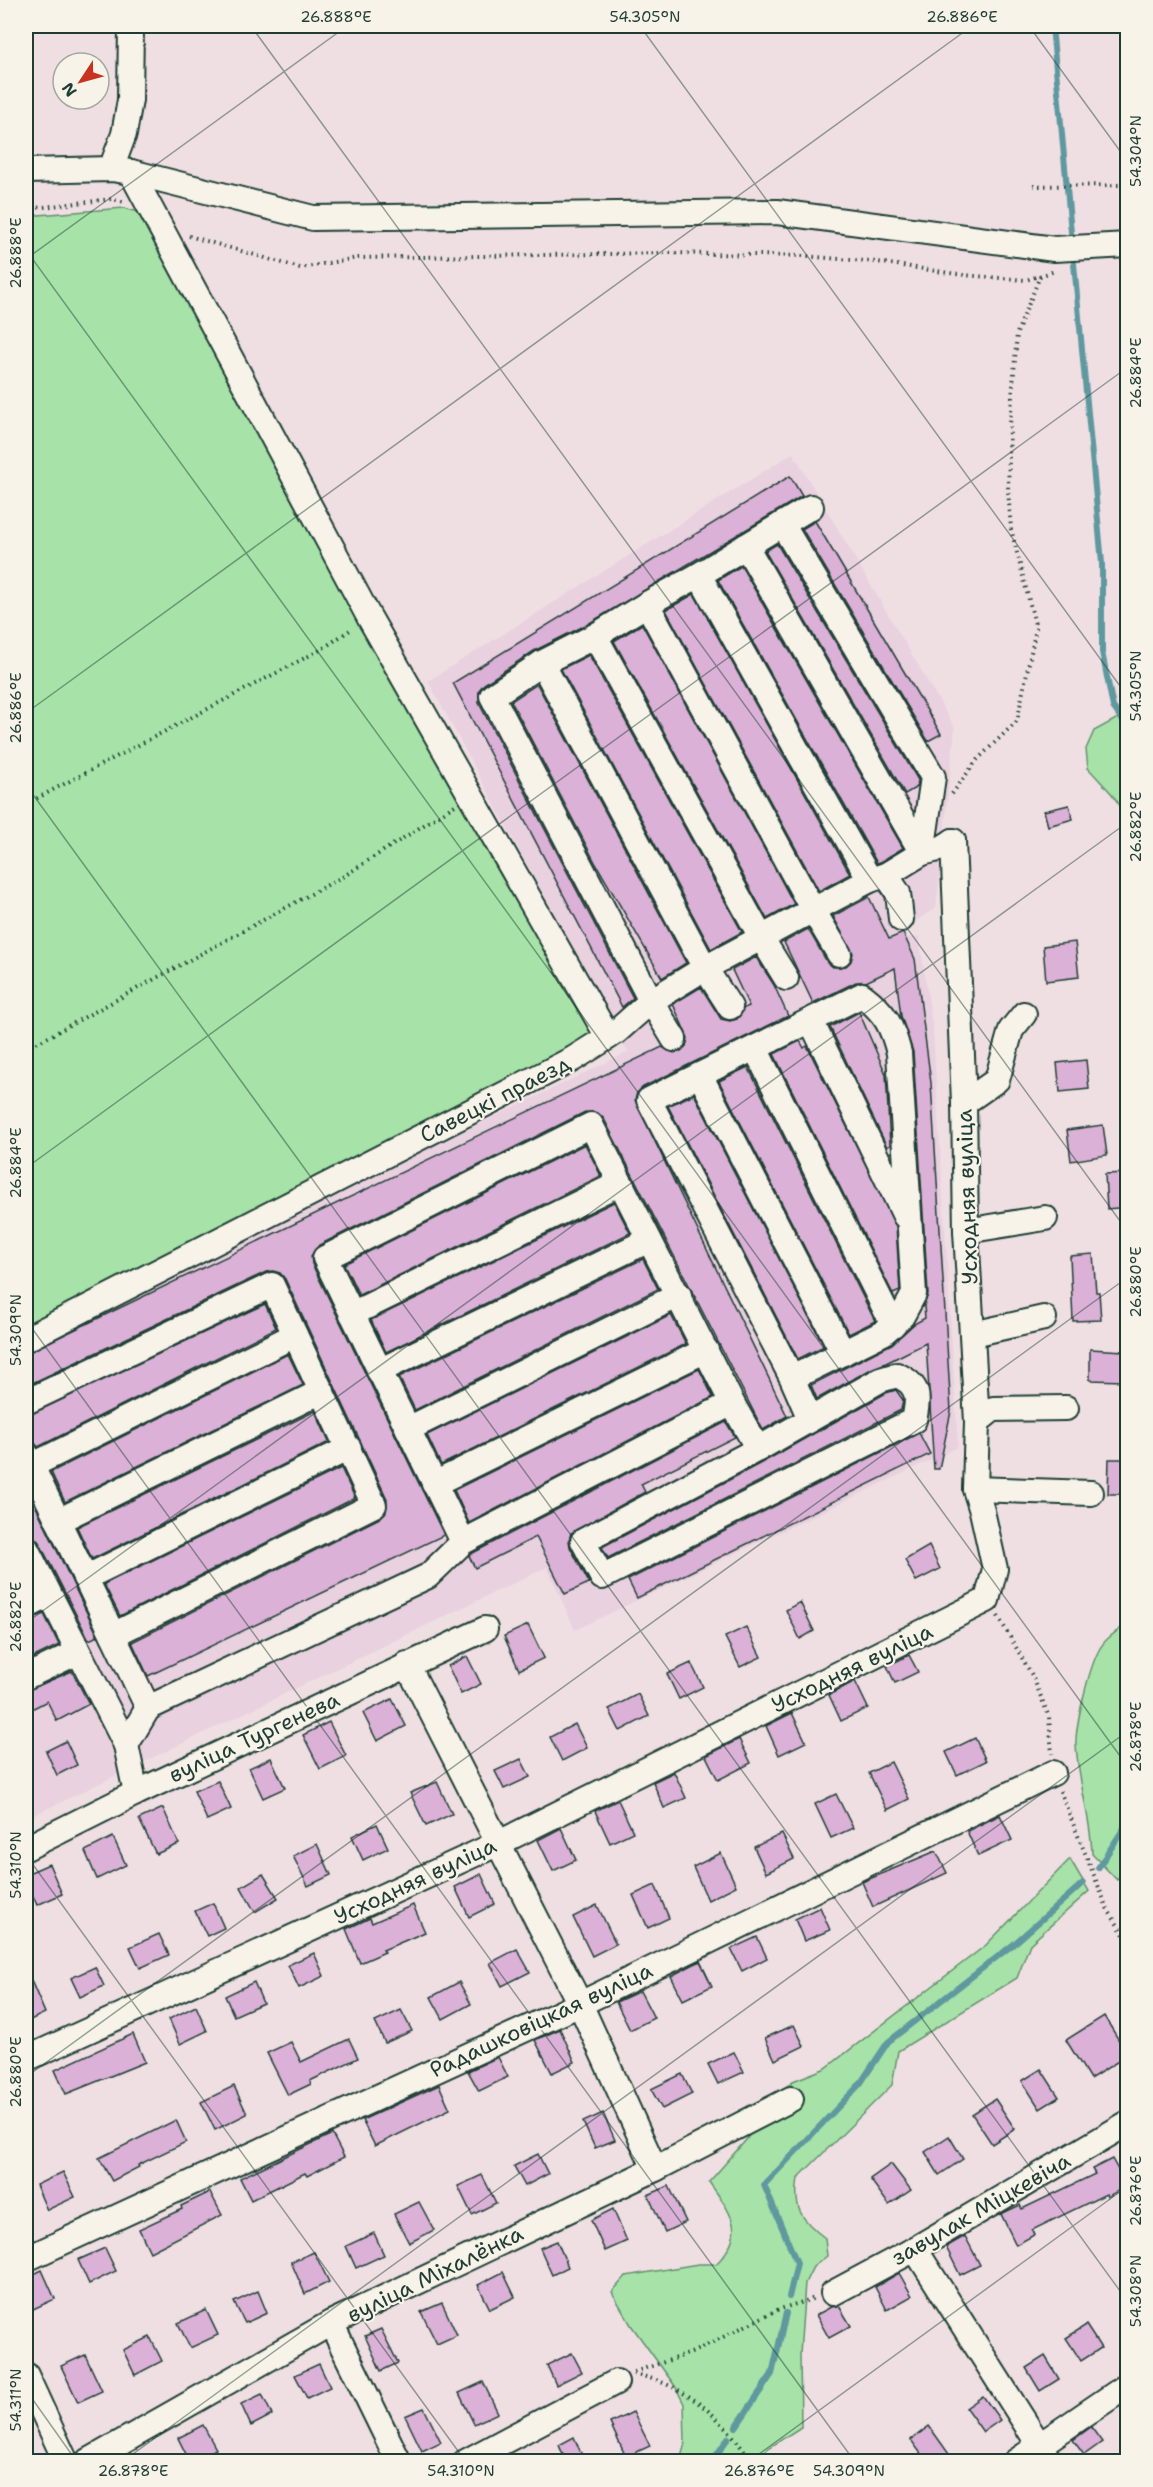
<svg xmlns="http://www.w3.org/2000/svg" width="1153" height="2487" viewBox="0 0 1153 2487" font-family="'Shantell Sans',sans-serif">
<rect width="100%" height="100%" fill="#efdfe3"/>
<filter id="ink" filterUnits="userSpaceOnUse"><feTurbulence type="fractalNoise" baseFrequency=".0167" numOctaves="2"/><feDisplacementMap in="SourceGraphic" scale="12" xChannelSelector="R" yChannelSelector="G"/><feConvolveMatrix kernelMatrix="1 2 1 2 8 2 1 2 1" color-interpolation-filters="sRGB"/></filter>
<g filter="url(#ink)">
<path fill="#e9d1df" d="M793,453l162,275 -19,180 -46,30 29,-1 14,93 25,417 -383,183 -28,-63 -521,252v-476l602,-291 -200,-371z"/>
<g fill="#a7e2a8" stroke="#63906e" stroke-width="1.5">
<path d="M124,208l25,7 450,820 -573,294v-1113z"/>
<path d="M1127,713v103l-15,-22 -24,-26 -2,-19 8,-18z"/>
<path d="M1127,1624l1,241 -11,15 -25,-26c-1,-37 -14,-72 -16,-109 -1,-20 13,-75 22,-93 6,-13 18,-20 29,-28z"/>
<path d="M1070,1859l19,32 -59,53 -13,34 -119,73 -6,34 -94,93c-5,30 3,42 27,60l2,18 -14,11 -8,16 -5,71 1,73 -31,20 -18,14h-72l5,-18 -1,-39 -9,-18 -44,-61 -19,-33 14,-16 72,-12h18c32,-32 15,-51 -7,-82l37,-42 31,-46 16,-13 33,-13 160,-123z"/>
</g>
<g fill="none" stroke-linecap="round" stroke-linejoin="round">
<g stroke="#5e999f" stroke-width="6">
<path d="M1052,26l20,217"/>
<path d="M1073,253l29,310v89l11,55 15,21"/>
<path d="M1098,1868l30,-46"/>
<path d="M789,2297l8,-34 -33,-78 96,-101 28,-42 127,-99 68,-60"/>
<path d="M736,2427l36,-53 14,-61"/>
<path d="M712,2462l16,-24"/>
</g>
</g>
<g fill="#dbb1d7" stroke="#1f3d34" stroke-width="1.5">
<path d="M790,476l12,20 -214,128 -54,27 -50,33 -5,6v13l154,295 -11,9 -169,-324z"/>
<path d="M815,521l126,213 -13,7 -126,-212z"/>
<path d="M777,544l141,236 -1,7 -12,7 -140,-243z"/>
<path d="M741,566l162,282 -23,14 -3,1 -159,-283z"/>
<path d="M694,594l156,280 -31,17 -153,-281z"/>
<path d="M642,624l152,280 -27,15 -153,-278z"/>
<path d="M589,655l153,277 -31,17 -150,-280z"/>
<path d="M537,684l149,279 -24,15 -66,-114 -85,-163z"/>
<path d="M1069,805l4,14 -25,7 -4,-15z"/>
<path d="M869,897l20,42 14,-6 12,26 16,124 20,328 -12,58h-5l-8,-126 -40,20 -13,5 -56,31 -6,-14 81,-41 22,-20 11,-6 -1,-12 4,-12 -15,-242 -12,-36 -6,-48 -29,14h-10l-43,21 -29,-61 24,-13 19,33 6,5 13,-1 5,-5 2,-8 -20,-37z"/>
<path d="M1075,942l4,35 -33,4 -3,-35z"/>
<path d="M756,957l18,28 14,31 -145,71 -6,6 -2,7 152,316 -24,14 -159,-311 -6,-6 -13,-1 -266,133 -8,11 1,8 132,271 -296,141 -16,-34 248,-124 6,-6 1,-13 -102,-220 -5,-6 -7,-2 -7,1 -240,114v-33l636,-306 12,6 7,-2 5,-5 2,-8 -15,-34 28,-17 20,32 9,2 7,-2 7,-11 5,-2 -17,-36z"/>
<path d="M859,1012l27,62 4,71 -3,2 -57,-120z"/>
<path d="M800,1041l4,7 3,-2 89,180 4,65 -7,3 -119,-240z"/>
<path d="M1086,1060l3,29 -29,3 -3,-29z"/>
<path d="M748,1067l127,254 -26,13 -130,-253z"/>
<path d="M694,1094l130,252 -26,13 -130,-253z"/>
<path d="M1103,1125l4,30 -36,6 -4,-31z"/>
<path d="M585,1144l16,32 -242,119 -15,-31z"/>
<path d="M1128,1173v34l-21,2 -2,-35z"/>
<path d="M614,1202l16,31 -244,119 -15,-32z"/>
<path d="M1093,1254l3,38h3l2,28 -28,1 -3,-65z"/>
<path d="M643,1259l15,30 -243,121 -16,-33z"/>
<path d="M265,1304l11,24 -238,119 -4,-5 -8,-2v-24z"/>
<path d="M671,1315l15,29 -245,121 -14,-30z"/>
<path d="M1090,1349l34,2v30l-34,-1z"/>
<path d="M288,1354l15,31 -238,117 -14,-30z"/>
<path d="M699,1369l14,28 -244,126 -15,-33z"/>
<path d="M896,1390l7,10 -2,10 -293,148 -6,-11 163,-86 121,-68z"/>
<path d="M315,1411l14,31 -237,117 -15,-32z"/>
<path d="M726,1422l9,15 -94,47 4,8 -74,41 -2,7 1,7 19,36 -24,11 -29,-57 -61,31 -6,-12 2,-2z"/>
<path d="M919,1433l11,21 -293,144 -9,-18z"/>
<path d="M1109,1459h19v35h-20z"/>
<path d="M341,1468l14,30 -235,118 -16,-32z"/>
<path d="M26,1486l72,150 -9,4 -50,-98 -6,-6 -7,-2z"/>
<path d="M929,1546l11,23 -24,12 -11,-21z"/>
<path d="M800,1602l14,29 -14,8 -14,-29z"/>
<path d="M44,1614l15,31 -33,16v-40z"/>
<path d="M528,1625l16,33 -25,12 -15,-34z"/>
<path d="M746,1627l15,30 -21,10 -15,-30z"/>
<path d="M909,1655l9,17 -23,11 -8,-17z"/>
<path d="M467,1656l14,28 -20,10 -13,-28z"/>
<path d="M691,1663l12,24 -24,12 -12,-25z"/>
<path d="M72,1671l17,33 -32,17 -10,-20 -21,11v-21z"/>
<path d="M855,1681l13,27 -27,13 -12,-26z"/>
<path d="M638,1694l11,22 -29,15 -11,-22z"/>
<path d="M392,1699l14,27 -29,15 -14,-28z"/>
<path d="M792,1713l14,29 -27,13 -13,-29z"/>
<path d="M329,1722l17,34 -26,13 -17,-34z"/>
<path d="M575,1724l12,24 -25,13 -12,-24z"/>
<path d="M975,1738l11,23 -29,14 -11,-23z"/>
<path d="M739,1739l12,24 -33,17 -12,-24z"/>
<path d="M66,1741l11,24 -20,10 -11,-24z"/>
<path d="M271,1758l14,30 -22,10 -14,-30z"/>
<path d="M521,1759l9,18 -26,12 -9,-18z"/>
<path d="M891,1762l18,37 -22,11 -18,-37z"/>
<path d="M674,1772l12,26 -22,10 -11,-26z"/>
<path d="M218,1781l13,28 -24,11 -13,-29z"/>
<path d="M437,1782l15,32 -26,12 -16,-33z"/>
<path d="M836,1794l17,34 -22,10 -16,-34z"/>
<path d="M618,1800l15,32 -23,11 -15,-32z"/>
<path d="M163,1808l16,36 -23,10 -17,-35z"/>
<path d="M1000,1815l12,25 -34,16 -11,-25z"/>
<path d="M377,1824l11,24 -25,12 -11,-24z"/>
<path d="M561,1828l15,32 -23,11 -15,-31z"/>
<path d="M782,1834l12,25 -28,14 -12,-26z"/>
<path d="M113,1837l13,28 -29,14 -12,-28z"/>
<path d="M317,1844l14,31 -23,11 -15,-30z"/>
<path d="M936,1851l11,22 -74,34 -11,-25z"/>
<path d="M721,1853l15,33 -28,14 -15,-33z"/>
<path d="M49,1864l13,30 -25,11 -11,-25v-6z"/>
<path d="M263,1874l15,24 -23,14 -14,-25z"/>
<path d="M481,1874l14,30 -26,13 -14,-30z"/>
<path d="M655,1885l14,33 -21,10 -15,-33z"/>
<path d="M213,1903l11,25 -17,8 -12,-25z"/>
<path d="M413,1905l12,27 -42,18 2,2 -25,11 -14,-34 24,-11 2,5z"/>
<path d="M597,1905l19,39 -24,12 -19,-39z"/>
<path d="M820,1907l10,23 -26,11 -9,-22z"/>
<path d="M159,1934l10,21 -29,13 -10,-21z"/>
<path d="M757,1937l10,21 -25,13 -11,-22z"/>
<path d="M517,1949l13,23 -28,14 -12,-23z"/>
<path d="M314,1953l10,23 -25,12 -11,-23z"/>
<path d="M700,1961l12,25 -29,14 -12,-24z"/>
<path d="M95,1967l9,19 -24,11 -9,-19z"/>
<path d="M26,1969l19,44 -19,9z"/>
<path d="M254,1982l9,21 -29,13 -9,-20z"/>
<path d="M459,1982l12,22 -28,15 -12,-22z"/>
<path d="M640,1991l14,27 -24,12 -14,-28z"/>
<path d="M196,2006l11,25 -27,13 -11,-25z"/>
<path d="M401,2010l11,21 -27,12 -10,-21z"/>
<path d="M1104,2016l24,39 -38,24 -24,-39z"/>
<path d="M794,2025l10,21 -29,14 -10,-22z"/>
<path d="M560,2029l15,33 -23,11 -17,-33z"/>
<path d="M133,2034l12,28 -79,32 -11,-24z"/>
<path d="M349,2039l9,19 -48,23 1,3 -23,11 -21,-42 24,-11 10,20z"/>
<path d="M734,2052l10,20 -26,12 -10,-20z"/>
<path d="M498,2057l10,20 -29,14 -11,-20z"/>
<path d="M1041,2069l18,28 -19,12 -18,-28z"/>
<path d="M682,2074l10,20 -30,15 -11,-20z"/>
<path d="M439,2085l11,24 -75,37 -13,-26z"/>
<path d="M234,2086l13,28 -32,16 -14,-28z"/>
<path d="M995,2099l20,30 -23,15 -20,-30z"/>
<path d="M603,2113l12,27 -20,8 -12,-26z"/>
<path d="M176,2120l10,22 -48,23 1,2 -27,14 -13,-23z"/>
<path d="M332,2134l12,23 -37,19 -2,-3 -54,27 -11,-22z"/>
<path d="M949,2136l14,23 -24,16 -14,-23z"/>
<path d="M538,2154l10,20 -23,12 -11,-20z"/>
<path d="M1112,2159l15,27 -20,11 -1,-3 -74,36 2,5 -18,10 -15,-31 19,-9 2,4 73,-35 -3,-5z"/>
<path d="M891,2164l20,26 -22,15 -19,-26z"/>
<path d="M63,2172l12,25 -28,13 -11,-25z"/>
<path d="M482,2175l14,28 -24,12 -14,-29z"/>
<path d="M669,2186l17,36 -21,10 -17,-37z"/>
<path d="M210,2192l12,23 -72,37 -11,-23 43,-20 -1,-3z"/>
<path d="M419,2202l15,28 -25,13 -15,-29z"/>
<path d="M613,2209l14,32 -22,10 -14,-31z"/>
<path d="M374,2233l10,22 -28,13 -10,-22z"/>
<path d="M965,2236l15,29 -20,10 -14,-28z"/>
<path d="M557,2241l11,26 -16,8 -12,-27z"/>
<path d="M105,2248l11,23 -27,13 -11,-24z"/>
<path d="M314,2252l15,30 -24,12 -14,-32z"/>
<path d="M42,2270l13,29 -26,12 -3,-9v-24z"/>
<path d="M503,2272l12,25 -25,12 -12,-24z"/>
<path d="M899,2273l13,23 -25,14 -12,-23z"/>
<path d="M258,2291l9,22 -22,10 -11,-21z"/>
<path d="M442,2303l15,32 -20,9 -16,-32z"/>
<path d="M839,2306l12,20 -22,12 -13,-23 15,-8z"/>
<path d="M206,2310l12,25 -28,13 -12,-25z"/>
<path d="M1086,2325l15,23 -20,13 -15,-23z"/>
<path d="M381,2329l17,34 -17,8 -16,-35z"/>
<path d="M150,2337l12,24 -27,14 -12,-25z"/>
<path d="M572,2353l10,19 -26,13 -9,-20z"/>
<path d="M85,2355l17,36 -24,11 -17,-36z"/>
<path d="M1045,2356l14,23 -19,12 -14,-23z"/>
<path d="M319,2364l11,23 -23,11 -12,-23z"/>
<path d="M483,2382l15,31 -24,11 -15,-31z"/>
<path d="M262,2394l10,21 -21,11 -10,-22z"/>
<path d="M983,2396l17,24 -17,12 -17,-24z"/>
<path d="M424,2408l17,34 -19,9 -17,-35z"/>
<path d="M633,2412l17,34 -24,11 -16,-34z"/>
<path d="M203,2425l13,24 -26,13 -12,-24z"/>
<path d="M929,2426l20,28 -10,8h-12l-16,-22z"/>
<path d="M1091,2427l11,15 -18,13 -11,-15z"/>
<path d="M574,2437l11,25h-19l-7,-17z"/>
</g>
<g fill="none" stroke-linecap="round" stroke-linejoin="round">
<defs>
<g id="minor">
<path d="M111,169l13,-35 6,-34 1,-74"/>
<path d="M26,171l85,-2 20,3 182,46 464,-6 277,37 74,-4"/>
<path d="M131,172l238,445 239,420"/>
<path d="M782,524l151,253 -11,76"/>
<path d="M746,546l65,-39"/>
<path d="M699,575l47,-29 176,307"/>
<path d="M647,604l52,-29 171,305"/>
<path d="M595,636l52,-32 166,306 26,44"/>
<path d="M542,663l163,305 25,39"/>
<path d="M886,875l12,18 3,26"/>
<path d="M811,1021l94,195"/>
<path d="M674,1039l-23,-38 -159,-305 50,-33 53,-27 167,303 24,39"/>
<path d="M755,1048l138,277"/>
<path d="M700,1075l143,278"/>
<path d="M964,1103l33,-23 14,-50 13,-16"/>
<path d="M966,1231l79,-13"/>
<path d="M352,1314l268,-131"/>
<path d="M973,1334l71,-16"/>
<path d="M26,1339l547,-280 43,-27 35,-31 54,-33 108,-58 57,-30 16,-5 36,-22 20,-5 11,-7"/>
<path d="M379,1371l270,-131"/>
<path d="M897,1375c23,10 22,23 17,45l-312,157 -19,-36 175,-92 122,-69z"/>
<path d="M792,1378l91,-45 19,-17 12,-22 -15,-241c-7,-27 -13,-40 -37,-58l-213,105 143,278 18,41"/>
<path d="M26,1402l246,-117 102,220 -261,130"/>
<path d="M732,1403l26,46"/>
<path d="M977,1422l16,-13 73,-1"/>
<path d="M408,1429l271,-134"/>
<path d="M26,1454l122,254 -22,37 10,48"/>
<path d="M31,1466l264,-131"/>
<path d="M434,1484l272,-134"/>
<path d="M975,1489l116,4"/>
<path d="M58,1521l264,-130"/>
<path d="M26,1548l100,197"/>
<path d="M85,1578l264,-130"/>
<path d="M26,1607l23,-12"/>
<path d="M407,1664l173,340 75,165"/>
<path d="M26,1677l52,-25"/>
<path d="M148,1708l280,-132 35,-34 269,-139 -141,-278 -266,133 138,284"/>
<path d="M26,1848l110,-55 349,-164"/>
<path d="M26,2059l473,-216 488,-243 8,-31 -13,-58 -7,-22 2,-67 -11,-191 -2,-128 -11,-262"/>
<path d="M915,2249l135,213"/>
<path d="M26,2259l554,-255 473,-231"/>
<path d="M833,2293l82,-44 213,-126"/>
<path d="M331,2323l68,139"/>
<path d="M26,2375l40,87"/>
<path d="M87,2462l244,-139 324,-154 136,-70"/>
<path d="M465,2462l151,-80"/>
<path d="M1015,2462l113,-77"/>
</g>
</defs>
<use href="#minor" stroke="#1f3d34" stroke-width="28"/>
<g stroke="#1f3d34" stroke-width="4" stroke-dasharray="1.5 4.5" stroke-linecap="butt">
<path d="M1033,186l93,-1"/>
<path d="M26,209l86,-10 13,3"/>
<path d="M189,236l111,32 57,-10 309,-5 137,3 74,6 86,13 63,5 29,-9"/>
<path d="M952,794l25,-34 40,-39 19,-93 -25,-99 -3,-39 2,-66 7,-91 23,-57"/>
<path d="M26,804l296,-155 31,-21"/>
<path d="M26,1049l318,-173 111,-71"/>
<path d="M998,1616l35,61 16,40 3,37"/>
<path d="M1060,1791l48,119 20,31"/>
<path d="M634,2372l57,-19 86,-43 38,-12"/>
<path d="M633,2374c50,9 92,44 118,88"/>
</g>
<use href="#minor" stroke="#f7f3e8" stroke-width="24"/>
</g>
</g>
<path fill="none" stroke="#1f3d34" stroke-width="1.5" stroke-opacity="0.45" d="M251,26l877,1206M640,26l488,671M1029,26l99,136M26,250l1102,1517M26,259l321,-233M26,713l946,-687M26,785l1102,1517M26,1168l1102,-801M26,1320l829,1142M26,1623l1102,-801M26,1855l440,607M26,2077l1102,-800M26,2390l51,72M122,2462l1006,-731M748,2462l380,-276"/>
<g text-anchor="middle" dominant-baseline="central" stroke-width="4.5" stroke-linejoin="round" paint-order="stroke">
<g font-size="22" fill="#1f3d34" stroke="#f7f3e8">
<text transform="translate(495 1099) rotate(-27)">Савецкі праезд</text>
<text transform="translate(967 1197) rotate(-92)">Усходняя вуліца</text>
<text transform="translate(852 1668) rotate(-26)">Усходняя вуліца</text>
<text transform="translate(254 1737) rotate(-25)">вуліца Тургенева</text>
<text transform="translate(415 1881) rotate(-25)">Усходняя вуліца</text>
<text transform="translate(541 2020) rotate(-25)">Радашковіцкая вуліца</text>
<text transform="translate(981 2209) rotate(-30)">завулак Міцкевіча</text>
<text transform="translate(435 2274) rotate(-26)">вуліца Міхалёнка</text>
</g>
</g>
<rect width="1153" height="2487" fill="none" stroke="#f7f3e8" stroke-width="66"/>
<g transform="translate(81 81) rotate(234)"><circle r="28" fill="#f7f3e8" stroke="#a1aaa0" stroke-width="1.5"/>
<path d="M0-4.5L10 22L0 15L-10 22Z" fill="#c8321e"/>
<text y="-9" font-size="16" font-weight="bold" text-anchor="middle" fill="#1f3d34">N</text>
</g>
<rect x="33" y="33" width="1087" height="2421" fill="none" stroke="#1f3d34" stroke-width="2"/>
<g font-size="15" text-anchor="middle" fill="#1f3d34">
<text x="336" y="22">26.888°E</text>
<text x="645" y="22">54.305°N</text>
<text x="962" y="22">26.886°E</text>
<text transform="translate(1136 151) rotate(-90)" y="5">54.304°N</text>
<text transform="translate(16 253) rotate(-90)" y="5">26.888°E</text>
<text transform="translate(1136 373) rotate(-90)" y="5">26.884°E</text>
<text transform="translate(1136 686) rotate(-90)" y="5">54.305°N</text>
<text transform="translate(16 708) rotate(-90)" y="5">26.886°E</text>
<text transform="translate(1136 827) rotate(-90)" y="5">26.882°E</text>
<text transform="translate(16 1163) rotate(-90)" y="5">26.884°E</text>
<text transform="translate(1136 1282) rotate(-90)" y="5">26.880°E</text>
<text transform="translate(16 1330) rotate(-90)" y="5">54.309°N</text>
<text transform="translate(16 1617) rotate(-90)" y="5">26.882°E</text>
<text transform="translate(1136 1737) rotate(-90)" y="5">26.878°E</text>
<text transform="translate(16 1865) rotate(-90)" y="5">54.310°N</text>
<text transform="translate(16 2072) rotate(-90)" y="5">26.880°E</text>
<text transform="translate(1136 2191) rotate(-90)" y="5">26.876°E</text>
<text transform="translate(1136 2291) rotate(-90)" y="5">54.308°N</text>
<text transform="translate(16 2400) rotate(-90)" y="5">54.311°N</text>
<text x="133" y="2476">26.878°E</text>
<text x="461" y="2476">54.310°N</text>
<text x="759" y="2476">26.876°E</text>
<text x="849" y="2476">54.309°N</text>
</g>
</svg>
